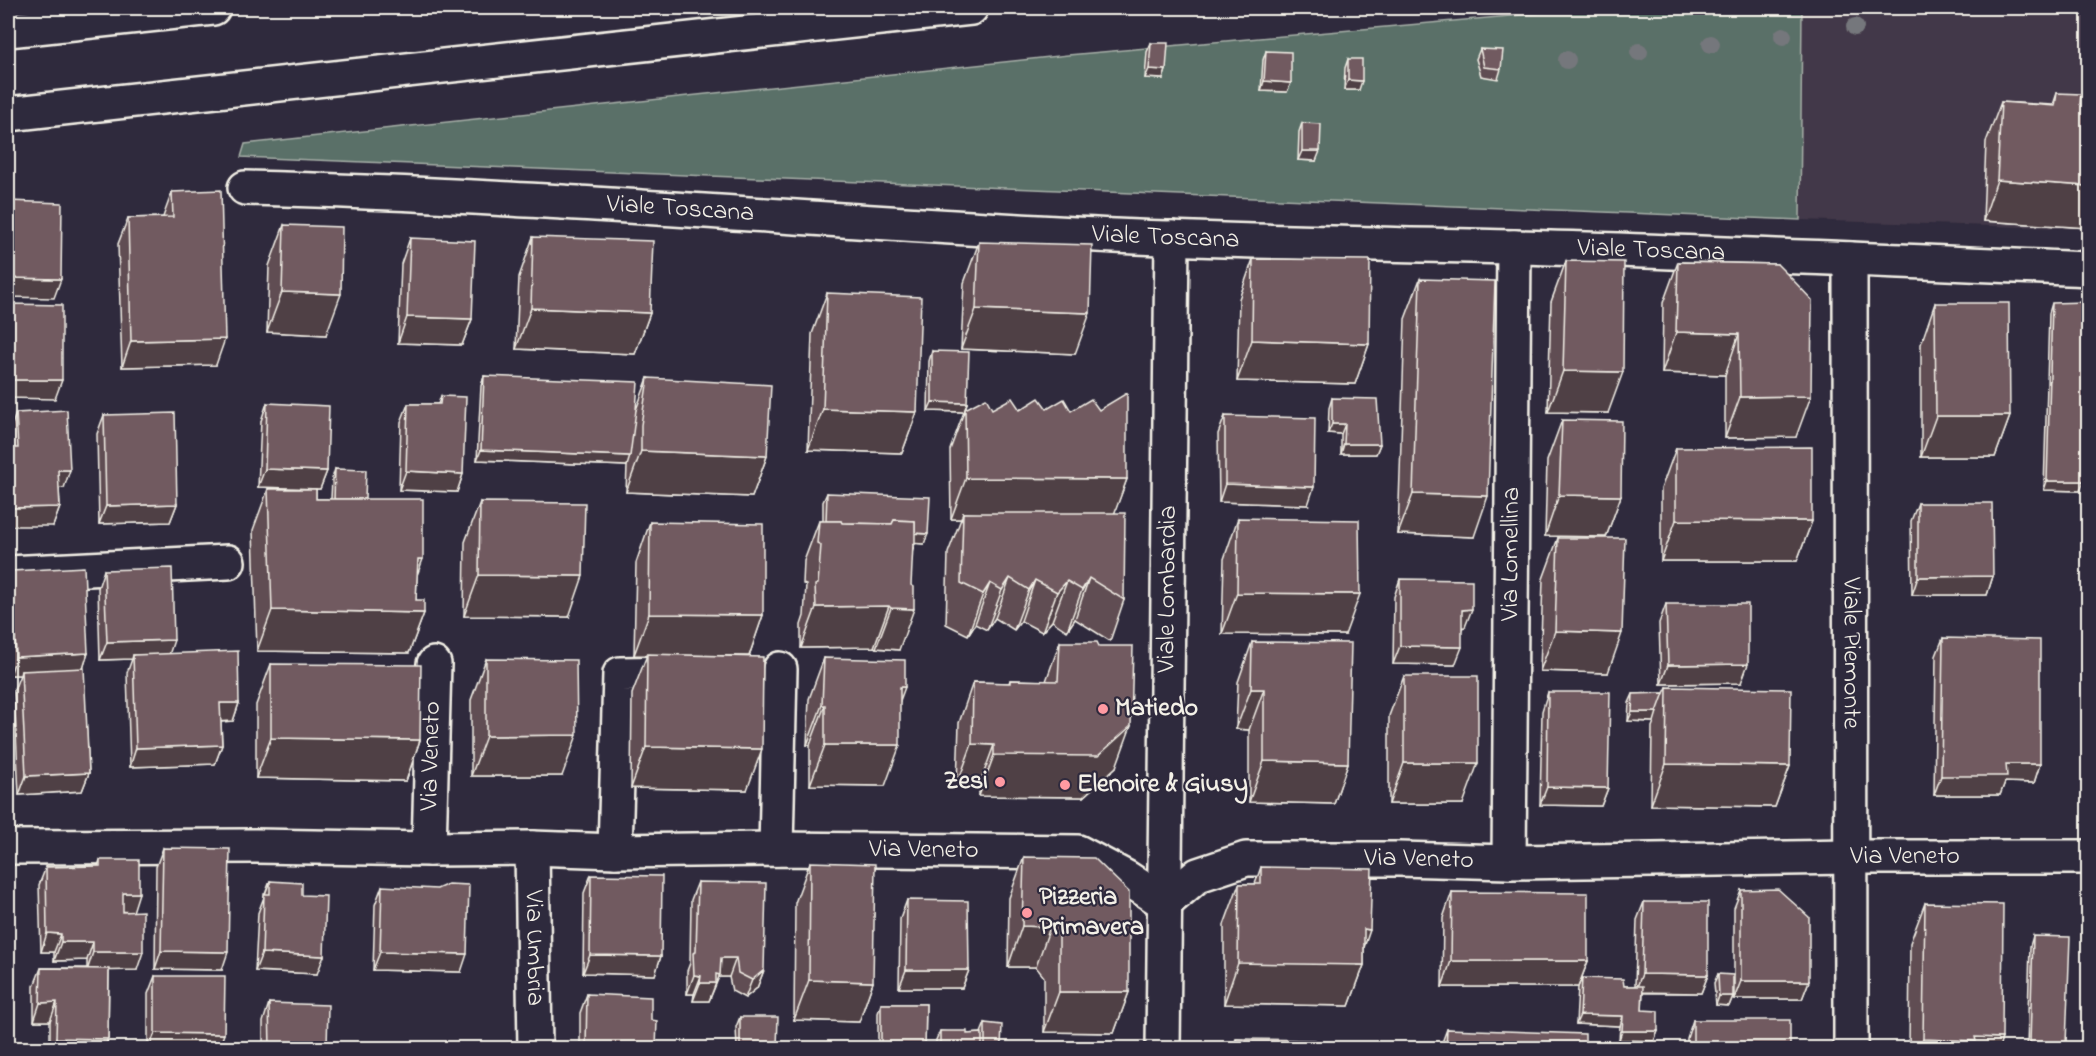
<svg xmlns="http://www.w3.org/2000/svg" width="2096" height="1056" viewBox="0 0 2096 1056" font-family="'Indie Flower',sans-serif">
<rect width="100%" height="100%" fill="#2f2a3d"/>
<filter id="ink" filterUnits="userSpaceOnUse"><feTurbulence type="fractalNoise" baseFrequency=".0167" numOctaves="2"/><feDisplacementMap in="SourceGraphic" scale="12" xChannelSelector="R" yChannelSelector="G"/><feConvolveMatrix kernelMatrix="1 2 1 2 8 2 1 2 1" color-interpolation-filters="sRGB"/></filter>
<g filter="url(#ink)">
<path fill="#433848" d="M1802,8h286v221l-288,-9z"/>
<path fill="#5a6f68" stroke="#a7b0a8" stroke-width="1.5" d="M1600,8h202l-2,212 -1559,-63 4,-13 823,-89z"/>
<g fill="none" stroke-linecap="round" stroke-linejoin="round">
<defs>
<g id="minor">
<path id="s1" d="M245,188c291,7 580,34 870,48 133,6 266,8 399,11 192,5 383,14 574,22"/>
<path id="s2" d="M1850,259l1,789"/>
<path d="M8,573l220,-11"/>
<path id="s3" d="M8,847l248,-1 173,3 103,-1 83,3 161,-2 302,3 49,26 38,25 33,-28 48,-16h153l110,3 341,-5h238"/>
<path id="s4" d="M532,848l3,200"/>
<path id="s5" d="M429,849l5,-185"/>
<path d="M776,849l4,-180"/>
<path d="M615,851l5,-177 64,-1"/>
<path id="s6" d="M1509,862l5,-615"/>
<path id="s7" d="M1163,1048l9,-810"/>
</g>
<g id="highway">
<path d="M8,30l205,-22"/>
<path d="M8,114l963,-106"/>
</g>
</defs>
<use href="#minor" stroke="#f4f1e8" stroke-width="38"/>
<use href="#highway" stroke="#f4f1e8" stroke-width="38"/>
<use href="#minor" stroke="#2f2a3d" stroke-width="33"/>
<use href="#highway" stroke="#2f2a3d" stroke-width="33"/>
</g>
<g fill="#75777b">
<circle cx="1855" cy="27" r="9"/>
<circle cx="1783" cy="36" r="9"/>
<circle cx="1711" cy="44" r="9"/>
<circle cx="1639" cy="52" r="9"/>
<circle cx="1567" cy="60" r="9"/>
</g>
<g fill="#614d53" stroke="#f4f1e8" stroke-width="1.5">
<path d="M1151,43l15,27 -3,9 -18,-1 2,-26z"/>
<path d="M1480,49l21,20 -3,10 -17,-3 -5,-17z"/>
<path d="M1266,51l25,32 -4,9 -26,-1 2,-31z"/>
<path d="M1348,59l11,31h-15l1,-22z"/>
<path d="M2057,93l23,11 8,1v123l-105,-7 3,-79 15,-40 52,3z"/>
<path d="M1302,123l14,38 -18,-1 1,-28z"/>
<path d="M172,192l44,173 -94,2 -4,-123 10,-26 35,-1z"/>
<path d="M284,225l42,110 -59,-3 2,-66z"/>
<path d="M533,237l117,76 -15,41 -119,-5 3,-72z"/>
<path d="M410,238l62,81 -10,26 -64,-2 3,-79z"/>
<path d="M979,242l96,112 -114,-5 3,-66z"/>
<path d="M1253,259l116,85 -14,40 -118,-3 2,-82z"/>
<path d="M1566,261l42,152 -60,-1 3,-110z"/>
<path d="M1678,262l99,2 19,173 -71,1v-63l-63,-2 1,-70z"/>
<path d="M1420,279l54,258 -76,-3 7,-215z"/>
<path d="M827,293l90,119 -15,41 -94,-3 4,-116z"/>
<path d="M1935,303l75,113 -15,41h-74v-113z"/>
<path d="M2052,303l28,188 -36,-1 5,-177z"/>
<path d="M932,351l35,52 -3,9 -36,-1 1,-50z"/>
<path d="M484,376l152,34 12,-32 119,78 -15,41 -126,-5 1,-26 -150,-6 4,-74z"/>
<path d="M441,396l22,78 -6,18 -58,-2 2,-68 7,-18h30z"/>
<path d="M1332,398l48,46 -4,10h-35v-20l-13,-1 1,-25z"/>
<path d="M267,403l60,68 -7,18h-4v10h15l1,-20 3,-10 30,30 52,76 -1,25 8,13 -15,40 -152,-2 -4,-121 15,-41h42l-52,-2 3,-66z"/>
<path d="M965,409h82l24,2 56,68 -13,34 10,87 -14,41 -35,-22 -8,12 -15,-10 -10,11 -21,-11 -7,9 -19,-12 -8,12 -12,-6 -7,11 -22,-11 2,-71 13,-34h-10l-1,-69z"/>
<path d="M16,413l48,75h-5l1,19 -7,19 -43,-78v-17z"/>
<path d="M104,415l73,89 -7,18 -71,2 -2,-90z"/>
<path d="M1225,416l83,89 -89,-3 -1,-68z"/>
<path d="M1562,420l59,76 -15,41 -61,-1 2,-75z"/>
<path d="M1676,448l136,73 -15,40h-136v-72z"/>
<path d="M827,493l97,51 -9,-1 -3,10 -13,97 -23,-2 -2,-1 -73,1v-23l3,-9 2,-31 -3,-1 1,-23 15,-40h4v-19z"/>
<path d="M480,502l89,115 -105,-1 1,-74z"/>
<path d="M1918,503l75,73 -6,19h-75l-1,-74z"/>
<path d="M1238,518l107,117 -123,-1 2,-75z"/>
<path d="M650,522l113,93 -14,41 -2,134 -116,-2 1,-94 15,-39h-13l2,-92z"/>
<path d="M1558,538l50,135 -68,-2 3,-92z"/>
<path d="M104,570l65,84 70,49 -6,18 -12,1 1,23 -7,19 -85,3 -3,-94 5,-14 -32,1 -2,-72z"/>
<path d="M12,571l76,82 -5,15 6,105 -7,18 -63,4 -5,-105 6,-15h-10l-2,-40v-53z"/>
<path d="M1400,579l65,48 -3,1 -7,37 -62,-1 1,-67z"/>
<path d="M1666,604l75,79 -80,1 -2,-61z"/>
<path d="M1943,638l97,126 -6,19 -29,-1 -5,13h-66l2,-139z"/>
<path d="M1060,642l56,125 -33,30 -104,-1v-10l-22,-1 2,-62 14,-41 36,1 1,-3 36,1z"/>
<path d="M1252,642l96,121 -14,41 -85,-2v-72l-13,-1 2,-47z"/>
<path d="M824,658l76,43 -15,85 -75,-1v-40h-3l2,-46z"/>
<path d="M486,659l76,117h-91v-76z"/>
<path d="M271,664l149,76 -14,41 -150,-3v-73z"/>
<path d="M1404,676l59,128h-74v-88z"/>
<path d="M1667,687l123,79 -15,41 -124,-2 1,-78 2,-5 -26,-1 1,-18 4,-9 31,-1z"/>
<path d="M1548,692l60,96 -7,18 -61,-1 2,-94z"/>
<path d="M163,848l59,122 -67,-1 1,-102z"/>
<path d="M1024,857l105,135 -15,41 -70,-1v-55l-8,-10h-28l1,-69z"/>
<path d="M100,860l33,51 4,59h-28l-1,69 -4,9h-54v-27h-16v-35l7,-18h46v-8l-33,1v-9h-13l-2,-67 7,-18 52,-1z"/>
<path d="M810,862l63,120 -14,40 -65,-2 1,-117z"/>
<path d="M1261,867l103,81v17l-15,41 -125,-2v-79l15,-41h16z"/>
<path d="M591,875l70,81 -6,19 -72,-2 1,-80z"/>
<path d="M270,881l32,14 15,79 -62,-3 3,-58z"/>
<path d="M698,882l66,88 -7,18 -12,10 -13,-7 -3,-14h-10l-10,24h-16l1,-7h-7v-23l3,-8 1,-63z"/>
<path d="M382,886l79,86 -88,-2 2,-65z"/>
<path d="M1741,890l68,91 -7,18h-68v-91z"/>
<path d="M1452,892l136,69 -10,26h-136l1,-69z"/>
<path d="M907,900l62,70 -7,18h-63l1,-69z"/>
<path d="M1644,902l64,73 -7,18h-58l-1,17 16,21 -4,10 -35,-1 1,-14 -44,-2 2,-37 4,-9 42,8h11l2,-66z"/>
<path d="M1925,903l77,135 -3,10h-90l1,-105z"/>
<path d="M2033,936l31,112h-37l3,-102z"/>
<path d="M1718,974l15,22 -4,10 -13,-1 -2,-22z"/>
<path d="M155,976l64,72h-71v-54z"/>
<path d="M587,994l64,26 5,28h-76v-35z"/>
<path d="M269,1003l58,45h-64v-26z"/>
<path d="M881,1004h45l-1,44h-47v-35z"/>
<path d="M740,1017l37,31h-40l-1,-21z"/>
<path d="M1693,1020l97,28h-103v-10z"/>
<path d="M985,1023l16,24v1h-65v-8l4,-9 27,3 14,-1z"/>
<path d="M1447,1029l138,19h-145z"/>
<path d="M1236,1039l79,4 17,5h-100z"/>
</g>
<g fill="#4f3f44" stroke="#f4f1e8" stroke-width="1.5">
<path d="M1149,69l17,1 -3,9 -18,-1z"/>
<path d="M1348,80l14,1 -3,9h-15z"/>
<path d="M1264,81l27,2 -4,9 -26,-1z"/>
<path d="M1302,151h18l-4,10 -18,-1z"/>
<path d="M1997,180l91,6v42l-105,-7z"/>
<path d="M8,278l53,1 -7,19 -46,-1z"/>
<path d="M282,292l59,2 -15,41 -59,-3z"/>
<path d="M531,308l119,5 -15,41 -119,-5z"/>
<path d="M976,309l114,4 -15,41 -114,-5z"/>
<path d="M407,317l65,2 -10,26 -64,-2z"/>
<path d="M1676,332l63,2 -14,41 -63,-2z"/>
<path d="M225,339l-9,26 -94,2 9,-26z"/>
<path d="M1252,340l117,4 -14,40 -118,-3z"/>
<path d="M1563,371l60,1 -15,41 -60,-1z"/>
<path d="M8,380h54l-7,19 -47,-1z"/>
<path d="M1811,396l-15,41 -71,1 15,-41z"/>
<path d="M932,402l35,1 -3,9 -36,-1z"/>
<path d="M823,409l94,3 -15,41 -94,-3z"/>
<path d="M1936,416h74l-15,41h-74z"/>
<path d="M1332,424h13l-4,10 -13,-1z"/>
<path d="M1344,444h36l-4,10h-35z"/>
<path d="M481,450l149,6 -3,10 -150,-6z"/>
<path d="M641,451l126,5 -15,41 -126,-5z"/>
<path d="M265,469l62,2 -7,18 -62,-2z"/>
<path d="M58,470h12l-6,18 -13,1z"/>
<path d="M406,471l57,3 -6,18 -58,-2z"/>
<path d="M966,478l161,1 -15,41 -149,-7 -2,6h-10z"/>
<path d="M2047,481h37l-4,10 -36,-1z"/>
<path d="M1225,484l89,3 -6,18 -89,-3z"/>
<path d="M1413,494l75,2 -14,41 -76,-3z"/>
<path d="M1559,495l62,1 -15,41 -61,-1z"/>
<path d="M177,504l-7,18 -71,2 7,-18z"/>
<path d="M60,507l-7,19h-45v-18z"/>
<path d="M1676,520l136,1 -15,40h-136z"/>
<path d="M825,529l103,5 -4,10 -102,-6z"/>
<path d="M418,559h5l-15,41z"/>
<path d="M479,575l104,1 -14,41 -105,-1z"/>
<path d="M1993,576l-6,19h-75l6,-18z"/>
<path d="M1010,578l-15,40 -8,12 15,-40z"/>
<path d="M1089,578l-14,41 -8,12 15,-41z"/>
<path d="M1035,580l-14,41 -7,9 15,-40z"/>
<path d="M1067,581l-15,40 -10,11 15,-40z"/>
<path d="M990,583l-15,41 -7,11 15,-41z"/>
<path d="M1237,593l123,1 -15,41 -123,-1z"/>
<path d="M889,606l-15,41 -73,1 15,-41z"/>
<path d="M891,608l23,1 -15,41 -23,-2z"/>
<path d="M1472,609l-7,18 -9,1 6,-18z"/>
<path d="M272,610l152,3 -15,40 -152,-2z"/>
<path d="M649,614l114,1 -14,41 -115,-1z"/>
<path d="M1555,631l67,2 -14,40 -68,-2z"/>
<path d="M174,640l-6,18 -35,-3 -1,4 -32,1 7,-18z"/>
<path d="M1400,646l62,1 -7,18 -62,-1z"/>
<path d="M88,653l-6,19 -61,-1 -1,4h-10l6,-18z"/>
<path d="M1748,664l-7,19 -80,1 7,-19z"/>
<path d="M900,687h5l-15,41z"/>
<path d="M1251,689h13l-15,41 -13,-1z"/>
<path d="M220,703h19l-6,18 -19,1z"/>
<path d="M822,705h3l-15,40h-3z"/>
<path d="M1632,712h25l-3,10 -26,-1z"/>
<path d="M1131,726l-15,41 -33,30 -104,-1 15,-41z"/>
<path d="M577,735l-15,41h-91l15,-40z"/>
<path d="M271,738l149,2 -14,41 -150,-3z"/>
<path d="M972,744l22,1 -15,41 -22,-1z"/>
<path d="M222,745l-7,19 -85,3 6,-19z"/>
<path d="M825,745h75l-15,41 -75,-1z"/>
<path d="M646,747l116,2 -15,41 -116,-2z"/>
<path d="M1264,761l84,2 -14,41 -85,-2z"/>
<path d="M1404,763h74l-15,41h-74z"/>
<path d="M1666,764l124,2 -15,41 -124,-2z"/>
<path d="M2006,764h34l-6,19 -29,-1 -5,13h-66l7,-19z"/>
<path d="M89,773l-7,18 -63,4 7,-19z"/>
<path d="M1547,787l61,1 -7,18 -61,-1z"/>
<path d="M123,893h16l-6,19 -16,-1z"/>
<path d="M1022,926l28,1 -14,40h-28z"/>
<path d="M1364,929l6,1 -12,35h6l-15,41 -125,-2 14,-41z"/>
<path d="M47,933l14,1 -7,18h-13z"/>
<path d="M61,942h32l-6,18 -33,1z"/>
<path d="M161,951l67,1 -6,18 -67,-1z"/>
<path d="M93,952h50l-6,18 -50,1z"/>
<path d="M380,952l87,2 -6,18 -88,-2z"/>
<path d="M262,953l62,3 -7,18 -62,-3z"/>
<path d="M590,955l71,1 -6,19 -72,-2z"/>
<path d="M721,958h15l-7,19h-10z"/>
<path d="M1451,961h137l-10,26h-136z"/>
<path d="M764,970l-7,18 -12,10 7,-18z"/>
<path d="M906,970h63l-7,18h-63z"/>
<path d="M1642,974l66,1 -7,18 -66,-1z"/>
<path d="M694,975l7,1 -7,18h-7z"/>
<path d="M809,980l64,2 -14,40 -65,-2z"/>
<path d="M1741,981h68l-7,18h-68z"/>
<path d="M700,983h16l-7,18h-16z"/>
<path d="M1059,992h70l-15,41 -70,-1z"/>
<path d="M1719,996h14l-4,10 -13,-1z"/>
<path d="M57,1002l-7,19h-16l6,-18z"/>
<path d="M1580,1015l43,1 -3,10 -44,-2z"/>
<path d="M1622,1031h36l-4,10 -35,-1z"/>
<path d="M155,1033l69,1 -5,14h-70z"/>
<path d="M1975,1037l27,1 -3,10h-79l3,-9z"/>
<path d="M56,1038l52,1 -4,9h-51z"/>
<path d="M2030,1043l36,1 -2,4h-36z"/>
<path d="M985,1046l16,1v1h-17z"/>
<rect x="740" y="1047" width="37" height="1"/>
</g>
<g fill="#715a61" stroke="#f4f1e8" stroke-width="1.5">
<path d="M1151,43h17l-2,27 -17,-1z"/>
<path d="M1480,49l23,1 -2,19 -17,-2z"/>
<path d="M1266,51l25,1v31l-27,-2z"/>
<path d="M1348,59h14v22l-14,-1z"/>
<path d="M2057,93l24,1 -1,10 8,1v81l-91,-6 4,-78 54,4z"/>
<path d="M1302,123l19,1 -1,27h-18z"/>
<path d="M221,190l4,149 -94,2 -3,-123 45,-1 -1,-25z"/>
<path d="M8,201l54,2 -1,76 -53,-1z"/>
<path d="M284,225l58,2 -1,67 -59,-2z"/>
<path d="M533,237l120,4 -3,72 -119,-5z"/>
<path d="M410,238l65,3 -3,78 -65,-2z"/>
<path d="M979,242l113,3 -2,68 -114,-4z"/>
<path d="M1253,259l117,1 -1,84 -117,-4z"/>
<path d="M1566,261l58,1 -1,110 -60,-1z"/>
<path d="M1678,262l99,2 16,16 19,20 -1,96 -71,1 -1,-63 -63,-2z"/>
<path d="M1420,279l75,2 -7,215 -75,-2z"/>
<path d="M827,293l94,4 -4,115 -94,-3z"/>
<path d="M2085,302l-1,179h-37l5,-178z"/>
<path d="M1935,303h74l1,113h-74z"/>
<path d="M8,304l54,1v75h-54z"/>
<path d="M932,351l37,1 -2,51 -35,-1z"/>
<path d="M484,376l154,6 -2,28 -6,46 -149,-6z"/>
<path d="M648,378l123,7 -4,71 -126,-5v-26z"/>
<path d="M1127,393v86l-161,-1 -1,-69 21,-11 6,11 20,-11 8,12 19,-12 8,11 17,-10 7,12 20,-12 8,11z"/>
<path d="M441,396l25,1 -3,77 -57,-3 2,-67h32z"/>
<path d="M1332,398l45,1 3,45h-36l1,-20h-13z"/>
<path d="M267,403l62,3 -2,65 -62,-2z"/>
<path d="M67,410l3,60h-12l2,37 -52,1v-60h10l-2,-35z"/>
<path d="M175,413l2,91 -71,2 -2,-91z"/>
<path d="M1225,416l90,2 -1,69 -89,-3z"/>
<path d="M1562,420l60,1 -1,75 -62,-1z"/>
<path d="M1812,447v74l-136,-1v-72z"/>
<path d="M335,469l31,1 -1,29h-31z"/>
<path d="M268,489h48v10h107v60h-5l-2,41h8v13l-152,-3z"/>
<path d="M827,493l103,4 -2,37 -13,-1v-12l-21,-1 -2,4 -50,-1 -1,-2h-15z"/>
<path d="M480,502l105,1 -2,73 -104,-1z"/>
<path d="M1918,503h74l1,73 -75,1z"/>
<path d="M963,513h162l-1,87 -35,-22 -7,12 -15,-9 -10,11 -22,-12 -6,10 -19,-12 -8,12 -12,-7 -7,11 -22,-11z"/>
<path d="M1238,518l121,2 1,74 -123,-1z"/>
<path d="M894,520l21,1v23l-2,1 -2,40 3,2v22l-23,-1 -2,-2 -73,1 -1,-22 3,-1 3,-39 -4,-2 2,-22h22l1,2 50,1z"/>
<path d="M650,522l113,2v91l-114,-1z"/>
<path d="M1558,538h67l-3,95 -67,-2z"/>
<path d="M84,567l4,86 -72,4 -4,-86z"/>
<path d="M172,568l2,72 -67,2 -3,-72z"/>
<path d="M1400,579l72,1v29l-10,1v37l-62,-1z"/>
<path d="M1666,604h82v60l-80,1z"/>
<path d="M1943,638l97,2v124h-34l1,12h-66z"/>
<path d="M1060,642h37l2,4h34l-2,80 -33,30 -104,-1v-10l-22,-1 1,-62 37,1v-3l48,1z"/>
<path d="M1252,642l99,1 -3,120 -84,-2v-72h-13z"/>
<path d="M238,651l1,52h-19l2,42 -86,3 -3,-93z"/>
<path d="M647,654l116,3 -1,92 -116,-2z"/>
<path d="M824,658l81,2v27h-5v58h-75v-40h-3z"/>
<path d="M486,659l90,1 1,75 -91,1z"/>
<path d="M271,664l150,1 -1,75 -149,-2z"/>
<path d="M84,668l5,105 -63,3 -5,-105z"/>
<rect x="1404" y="676" width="74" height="87"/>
<path d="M1667,687l124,2 -1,77 -124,-2z"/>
<path d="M1548,692h62l-2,96 -61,-1z"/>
<path d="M1664,693l-7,19h-25l1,-18z"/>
<path d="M163,848l67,1 -2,103 -67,-1z"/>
<path d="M1024,857l70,1 35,34v100h-70v-56l-9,-9 -28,-1z"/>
<path d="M100,860h39v33h-16v19l20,-1v41h-50v-10h-32v-8l-14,-1 -1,-66 54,-1z"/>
<path d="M810,862l65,2 -2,118 -64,-2z"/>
<path d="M1261,867l111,2 -2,61 -6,-1v36l-126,-2 1,-79h22z"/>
<path d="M591,875l71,1 -1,80 -71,-1z"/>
<path d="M270,881l32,2v12l24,1 -2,60 -62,-3 2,-59h6z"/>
<path d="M698,882l68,1 -2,87 -12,10 -14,-7 -2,-15h-15l-1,17 -4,-1v9h-16l1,-7 -7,-1 -1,-22 3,-1z"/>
<path d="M448,884l21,1 -2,69 -87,-2 2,-66 55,3z"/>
<path d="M1778,889l31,28v64h-68v-91z"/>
<path d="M1452,892l136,1v68h-137z"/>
<path d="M907,900l61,1 1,69h-63z"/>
<path d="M1644,902h64v73l-66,-1z"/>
<path d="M1925,903l78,1 -1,134 -27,-1 1,4 -53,-2z"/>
<path d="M2033,936l37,1 -4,107 -36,-1z"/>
<path d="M41,968l68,1 -1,70 -52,-1 1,-36 -17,1z"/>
<path d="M1718,974l15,1v21h-14z"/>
<path d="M155,976h70l-1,58 -69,-1z"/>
<path d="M1582,978l41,1 1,7h19l-1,24 16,1v20h-36l1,-15 -43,-1z"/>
<path d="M587,994l64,3v23l6,1 -1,27h-70z"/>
<path d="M269,1003l59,2 -1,43h-57z"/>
<path d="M881,1004h45l-1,44h-44z"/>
<path d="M740,1017h38l-1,30h-37z"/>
<rect x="1693" y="1020" width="97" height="28"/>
<path d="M985,1023l17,2 -1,22 -16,-1z"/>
<path d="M1447,1029l138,5v14h-139z"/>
<path d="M940,1031h27v3l15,-1v15h3h-45z"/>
<path d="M1236,1039l79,1v3h17v5h-97z"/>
</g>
</g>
<g fill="#ff9aa2" stroke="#2f2a3d" stroke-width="2">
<circle cx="1103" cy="709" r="6"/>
<circle cx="1000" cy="782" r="6"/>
<circle cx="1065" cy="785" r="6"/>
<circle cx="1027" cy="913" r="6"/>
</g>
<g text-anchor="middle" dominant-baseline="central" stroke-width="4.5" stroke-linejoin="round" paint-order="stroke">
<g font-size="26" fill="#f4f1e8" stroke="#2f2a3d">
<text stroke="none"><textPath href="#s1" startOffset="436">Viale Toscana</textPath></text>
<text stroke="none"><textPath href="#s1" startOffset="922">Viale Toscana</textPath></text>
<text stroke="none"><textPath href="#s1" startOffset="1408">Viale Toscana</textPath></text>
<text stroke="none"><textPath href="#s6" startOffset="308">Via Lomellina</textPath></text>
<text stroke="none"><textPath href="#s7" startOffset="459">Viale Lombardia</textPath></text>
<text stroke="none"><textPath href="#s2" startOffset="394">Viale Piemonte</textPath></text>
<text stroke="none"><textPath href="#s5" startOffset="93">Via Veneto</textPath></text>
<text stroke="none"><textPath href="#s3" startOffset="916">Via Veneto</textPath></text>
<text stroke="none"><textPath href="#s3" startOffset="1924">Via Veneto</textPath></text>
<text stroke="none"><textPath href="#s3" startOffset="1438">Via Veneto</textPath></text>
<text stroke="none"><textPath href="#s4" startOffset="100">Via Umbria</textPath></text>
</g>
<g font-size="26" font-weight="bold" fill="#f4f1e8" stroke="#2f2a3d" text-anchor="start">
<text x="1115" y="709">Matiedo</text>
<text x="988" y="782" text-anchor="end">Zesi</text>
<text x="1077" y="785">Elenoire &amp; Giusy</text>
<text x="1039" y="898">Pizzeria<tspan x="1039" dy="30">Primavera</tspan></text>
</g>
</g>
<rect width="2096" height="1056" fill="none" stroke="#2f2a3d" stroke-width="30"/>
<rect x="15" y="15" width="2066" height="1026" fill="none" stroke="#f4f1e8" stroke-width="2" filter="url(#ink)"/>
</svg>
